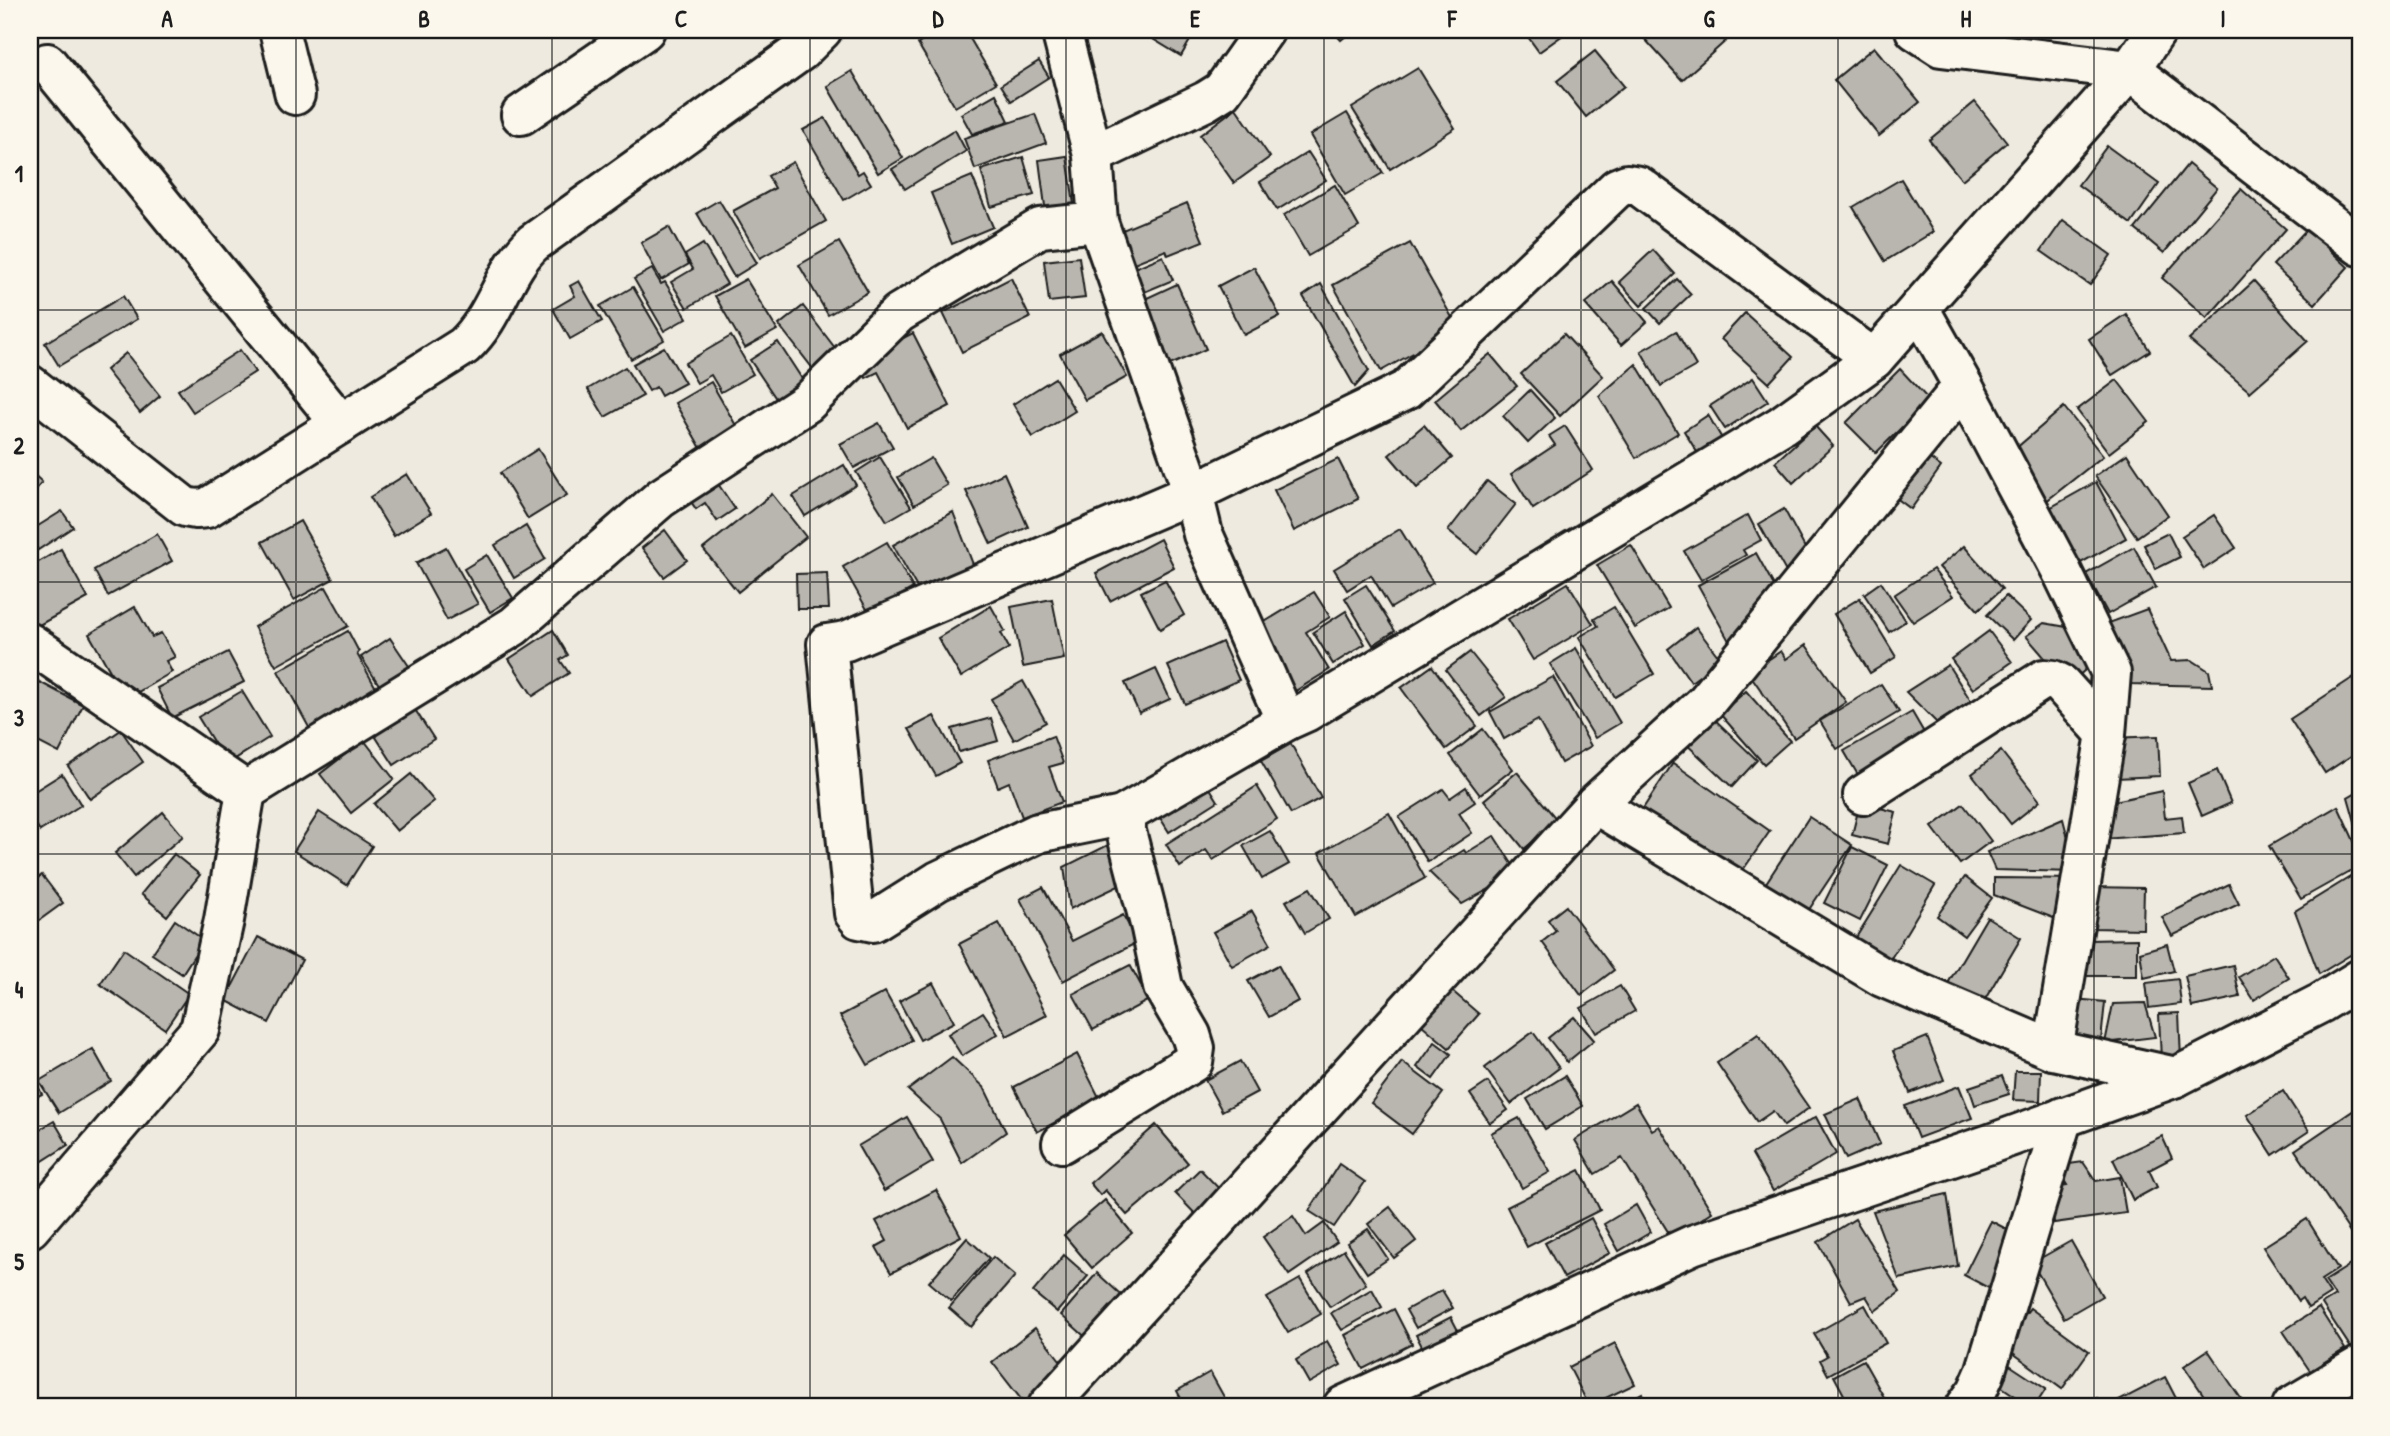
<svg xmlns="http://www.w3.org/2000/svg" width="2390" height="1436" viewBox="0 0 2390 1436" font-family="'Patrick Hand',sans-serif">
<rect width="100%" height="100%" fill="#eeeadf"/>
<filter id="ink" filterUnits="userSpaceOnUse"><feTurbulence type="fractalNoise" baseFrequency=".0143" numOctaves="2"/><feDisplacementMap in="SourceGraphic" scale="14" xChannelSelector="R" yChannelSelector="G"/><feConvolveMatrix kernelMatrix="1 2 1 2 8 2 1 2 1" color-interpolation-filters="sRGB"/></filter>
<g filter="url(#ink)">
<g fill="#b9b6af" stroke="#1c1c1c" stroke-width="2">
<path d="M941,30h24l31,53 -41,24 -37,-63z"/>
<path d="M1138,30h58l-15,26z"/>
<path d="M1332,30h21l-12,10z"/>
<path d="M1523,30h47l-31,22z"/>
<path d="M1651,30h87l-56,50 -39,-43z"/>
<path d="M1874,47l46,55 -41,34 -45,-56z"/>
<path d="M1595,51l29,35 -38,31 -29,-36z"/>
<path d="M1039,61l10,16 -38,24 -10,-16z"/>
<path d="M1418,68l37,60 -65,41 -38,-61z"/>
<path d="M852,71l51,87 -25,15 -51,-87z"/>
<path d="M996,94l13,27 -37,13 -11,-20z"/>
<path d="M1975,102l32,40 -45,38 -33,-40z"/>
<path d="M1236,108l34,49 -36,26 -34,-48z"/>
<path d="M1347,113l36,60 -38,22 -35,-60z"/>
<path d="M1035,114l11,29 -71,26 -11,-31z"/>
<path d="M825,118l33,56 5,-3 8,13 -27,16 -41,-70z"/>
<path d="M955,130l11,21 -61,38 -13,-20z"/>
<path d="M2107,146l52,38 -28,40 -53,-39z"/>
<path d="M1308,152l18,28 -49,30 -17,-28z"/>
<path d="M1067,156l8,55 -29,3 -7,-54z"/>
<path d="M1023,157l11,38 -43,12 -10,-37z"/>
<path d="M793,162l33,59 -66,37 -27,-47 42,-23 -7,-12z"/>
<path d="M2188,164l29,24 -53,65 -29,-24z"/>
<path d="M972,176l21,51 -41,17 -21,-51z"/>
<path d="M1901,179l32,53 -48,29 -32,-54z"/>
<path d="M1335,185l24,42 -51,29 -24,-41z"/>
<path d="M2241,189l45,40 -79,89 -45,-40z"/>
<path d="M719,200l38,63 -23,14 -37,-64z"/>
<path d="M1187,203l16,38 -35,14 -2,-5 -32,13 -14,-32z"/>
<path d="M2063,220l48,35 -21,30 -49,-34z"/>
<path d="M669,227l20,37 -28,16 -20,-37z"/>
<path d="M2307,229l41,38 -33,37 -42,-39z"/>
<path d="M839,242l29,50 -40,23 -29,-50z"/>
<path d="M1410,243l48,85 -77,43 -48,-86z"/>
<path d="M703,244l24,40 -40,24 -16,-26 22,-13 -8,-14z"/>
<path d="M1653,250l22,24 -34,32 -22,-24z"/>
<path d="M1163,256l10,24 -43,18 -10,-24z"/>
<path d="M1079,257l6,41 -36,4 -5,-41z"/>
<path d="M1254,267l26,49 -36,19 -26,-49z"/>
<path d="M652,269l9,15 4,-2 22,36 -23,13 -30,-52z"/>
<path d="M1011,278l19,40 -68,34 -19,-39z"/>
<path d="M746,279l31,51 -32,18 -30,-52z"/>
<path d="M1677,279l14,15 -31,29 -14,-15z"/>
<path d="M579,281l23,40 -32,18 -17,-30 22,-13 -5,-10z"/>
<path d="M1612,281l35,41 -26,23 -36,-41z"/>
<path d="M2254,281l54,60 -58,51 -61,-52z"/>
<path d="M1177,284l29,65 -47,21 -25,-66z"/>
<path d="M1321,284l48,87 -14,16 -52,-91z"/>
<path d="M633,287l31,53 -33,19 -31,-53z"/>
<path d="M123,296l14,23 -78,47 -14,-23z"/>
<path d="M803,306l42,55 -24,18 -42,-54z"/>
<path d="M1745,313l48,44 -24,26 -48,-44z"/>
<path d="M2126,314l24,37 -38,24 -23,-36z"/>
<path d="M1102,331l25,46 -42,23 -25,-46z"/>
<path d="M1676,331l20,35 -35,20 -20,-35z"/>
<path d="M913,333l37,73 -43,22 -29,-56 -12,6 -8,-17z"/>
<path d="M1564,334l39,42 -43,40 -39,-42z"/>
<path d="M731,336l22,38 -32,18 -10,-17 -14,8 -12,-20z"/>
<path d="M778,342l28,43 -27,18 -29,-43z"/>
<path d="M664,347l21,36 -24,13 -5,-9 -7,4 -16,-27z"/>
<path d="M240,350l15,22 -62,40 -15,-22z"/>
<path d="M126,353l34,43 -20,17 -34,-43z"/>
<path d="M1490,354l27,32 -56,45 -26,-31z"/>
<path d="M1636,364l42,69 -42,25 -37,-62z"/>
<path d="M625,367l18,29 -38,21 -17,-28z"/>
<path d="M1900,369l29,31 -53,53 -30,-30z"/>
<path d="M1055,378l20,33 -42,26 -20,-33z"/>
<path d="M1753,378l15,23 -43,28 -15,-23z"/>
<path d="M2117,380l32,42 -40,31 -32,-43z"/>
<path d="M711,382l31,54 -36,21 -31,-54z"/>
<path d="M1530,390l25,28 -27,25 -25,-27z"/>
<path d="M2064,407l39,49 -63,50 -33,-50z"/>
<path d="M1708,415l16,27 -24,15 -16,-26z"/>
<path d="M879,423l14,24 -39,21 -14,-24z"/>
<path d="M1424,425l28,33 -35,30 -28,-33z"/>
<path d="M1565,426l28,44 -60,39 -22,-35 44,-29 -6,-9z"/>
<path d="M1815,426l18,20 -40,37 -18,-21z"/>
<path d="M538,449l29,46 -39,24 -28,-46z"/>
<path d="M1921,452l20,15 -30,42 -20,-15z"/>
<path d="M2127,454l41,61 -31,22 -42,-61z"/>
<path d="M880,457l31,50 -24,14 -31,-49z"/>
<path d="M931,458l16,27 -33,20 -16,-28z"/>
<path d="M1338,459l20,40 -64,32 -20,-41z"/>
<path d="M844,465l12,20 -51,31 -12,-20z"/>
<path d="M30,471l12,11 -12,15z"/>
<path d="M1004,473l24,54 -37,17 -25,-53z"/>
<path d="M407,474l24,39 -37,23 -24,-39z"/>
<path d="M712,475l23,34 -18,12 -12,-18 -9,6 -11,-16z"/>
<path d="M1487,481l29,23 -39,50 -29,-23z"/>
<path d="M2096,482l30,56 -47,26 -31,-55z"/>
<path d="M772,494l34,43 -68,55 -35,-43z"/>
<path d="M1784,509l27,50 -25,13 -27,-48z"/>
<path d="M62,511l11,16 -35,23 -8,-13v-6z"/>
<path d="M953,512l24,63 -56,20 -28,-50z"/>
<path d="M1748,515l13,25 -18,10 3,5 -45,25 -17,-29z"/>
<path d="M2214,515l22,33 -32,21 -22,-33z"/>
<path d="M300,521l33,58 -39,21 -32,-58z"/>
<path d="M526,526l19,33 -31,19 -19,-33z"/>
<path d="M1400,529l33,54 -42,25 -20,-33 -24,15 -13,-21z"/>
<path d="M665,530l22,30 -23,17 -22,-29z"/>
<path d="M2168,533l12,24 -24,12 -12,-24z"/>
<path d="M157,534l15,27 -64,35 -14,-26z"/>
<path d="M1160,539l14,28 -64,34 -14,-28z"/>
<path d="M887,542l26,46 -44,25 -26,-46z"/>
<path d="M1631,545l38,63 -34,20 -38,-63z"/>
<path d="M1964,546l38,43 -24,21 -39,-43z"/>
<path d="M446,547l32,57 -31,16 -31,-57z"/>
<path d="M2134,547l22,40 -48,27 -22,-40z"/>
<path d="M61,549l27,49 -58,32v-63z"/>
<path d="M1756,553l23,42 -29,34 -21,12 -31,-56z"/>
<path d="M487,555l26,43 -23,14 -26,-43z"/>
<path d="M1933,569l20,27 -40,26 -19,-27z"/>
<path d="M827,573l2,36h-32l-1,-35z"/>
<path d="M1165,580l19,35 -24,14 -19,-37z"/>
<path d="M1881,582l25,39 -17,11 -25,-38z"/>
<path d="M1568,583l25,41 -60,36 -25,-41z"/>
<path d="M1366,585l29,46 -22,14 -28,-47z"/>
<path d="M326,587l22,39 -72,40 -22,-39z"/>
<path d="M1314,592l16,25 -24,15 23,38 -37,23 -39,-64z"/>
<path d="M2006,596l25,24 -18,20 -26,-25z"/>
<path d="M1860,598l36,59 -26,16 -36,-59z"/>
<path d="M1052,599l12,60 -41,8 -12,-60z"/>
<path d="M991,606l14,25 -4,2 8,15 -48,29 -23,-39z"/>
<path d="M135,607l17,30 9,-4 14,24 -9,4 6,11 -46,27 -37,-65z"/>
<path d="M1614,607l40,67 -39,23 -36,-60 19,-11 -4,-7z"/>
<path d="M2147,609l24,52 21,-1 17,11 3,15 -83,-2 -23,-60z"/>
<path d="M1346,611l19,33 -32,20 -20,-32z"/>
<path d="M2044,623l28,5 21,35 -25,22 -42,-49z"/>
<path d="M1696,627l25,33 -30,22 -23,-33z"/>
<path d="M553,630l15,25 -8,5 9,13 -36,23 -24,-37z"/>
<path d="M348,631l11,21 -2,2 23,41 -68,38 -34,-62z"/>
<path d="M1989,631l23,31 -39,27 -22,-30z"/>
<path d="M390,638l25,37 -30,19 -24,-37z"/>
<path d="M1222,642l17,38 -54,24 -17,-38z"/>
<path d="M1806,645l40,57 -52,36 -45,-65 32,-22 5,8z"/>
<path d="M1576,648l44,75 -25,15 -45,-74z"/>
<path d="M228,652l16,30 -72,36 -15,-30z"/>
<path d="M1470,652l36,45 -25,19 -35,-46z"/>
<path d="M1948,665l23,36 -34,22 -31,-31z"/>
<path d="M1432,666l45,60 -31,23 -45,-61z"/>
<path d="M1156,669l14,30 -31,14 -14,-30z"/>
<path d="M2360,673v77l-35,23 -35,-54z"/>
<path d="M30,677l53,28 -24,48 -29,-15z"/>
<path d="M1553,677l38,69 -30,17 -23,-43 -34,19 -14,-27z"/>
<path d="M1023,681l23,41 -32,18 -23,-41z"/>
<path d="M1881,684l18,28 -62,37 -17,-28z"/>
<path d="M242,691l28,46 -43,27 -29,-47z"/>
<path d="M1746,691l44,50 -26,23 -44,-50z"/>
<path d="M412,705l22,34 -40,26 -22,-34z"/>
<path d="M1912,712l18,31 -68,39 -18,-31z"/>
<path d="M1709,714l48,46 -25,27 -49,-46z"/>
<path d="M934,716l26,47 -24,13 -27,-47z"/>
<path d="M991,718l7,23 -39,11 -7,-23z"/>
<path d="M1483,729l30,40 -33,26 -30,-40z"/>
<path d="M121,730l22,32 -53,37 -22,-33z"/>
<path d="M1053,736l10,27 -14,4 13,35 -40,15 -13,-35 -11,5 -10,-27z"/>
<path d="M2158,736l2,40 -44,2 -3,-40z"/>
<path d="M364,740l30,39 -43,34 -31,-39z"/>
<path d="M1291,744l30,54 -30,16 -30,-53z"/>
<path d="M2001,751l39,50 -29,23 -39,-50z"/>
<path d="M1673,763l97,68 -32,46 -96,-67z"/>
<path d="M2217,770l14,33 -29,13 -14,-33z"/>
<path d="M1517,772l41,49 -34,28 -40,-49z"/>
<path d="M62,774l19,31 -41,26 -10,-16v-21z"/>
<path d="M411,774l23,27 -37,30 -23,-27z"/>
<path d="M1208,785l10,16 -49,31 -10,-16z"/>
<path d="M1257,786l20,33 -64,41 -7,-10 -26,17 -14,-23z"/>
<path d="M1466,787l9,15 -16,11 13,20 -44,29 -29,-45 44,-28 7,9z"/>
<path d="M2360,790v49l-12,-42z"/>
<path d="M2162,791l3,27 17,-2 2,17 -81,6 -8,-34z"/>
<path d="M1860,803l36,9 -8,32 -36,-9z"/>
<path d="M1963,804l28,37 -31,23 -28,-37z"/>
<path d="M2338,806l22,48v12l-59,33 -32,-53z"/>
<path d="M163,812l20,24 -49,41 -19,-24z"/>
<path d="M319,812l53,34 -25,39 -53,-34z"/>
<path d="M1389,813l36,65 -69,39 -37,-64z"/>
<path d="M1809,817l43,28 -46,69 -42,-28z"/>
<path d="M2063,819l14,53 -82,-2 -8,-18z"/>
<path d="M1270,831l19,33 -27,15 -19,-33z"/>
<path d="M1494,836l24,37 -56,31 -33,-32 35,-22 2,3z"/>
<path d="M1108,845l19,37 -57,27 -6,-42z"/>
<path d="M1852,847l36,18 -28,56 -36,-18z"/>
<path d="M174,854l26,21 -33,41 -26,-22z"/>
<path d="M1901,865l34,20 -48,80 -35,-21z"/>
<path d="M2360,871v78l-41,25 -24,-63z"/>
<path d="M42,875l21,28 -33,24v-43z"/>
<path d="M1965,877l27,21 -28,38 -27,-20z"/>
<path d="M1994,878l81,1 -6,45 -75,-29z"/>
<path d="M2229,884l10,20 -67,32 -10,-19z"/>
<path d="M1043,887l29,54 51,-26 15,27 -75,39 -43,-82z"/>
<path d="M2092,887l52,1 -1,41 -52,-1z"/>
<path d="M1310,888l19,31 -24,14 -19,-32z"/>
<path d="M1566,906l48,64 -33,25 -39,-53 14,-11 -8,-11z"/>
<path d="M1252,911l19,33 -39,22 -19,-34z"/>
<path d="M1987,917l34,21 -40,68 -34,-21z"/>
<path d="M175,920l29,20 -22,34 -30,-20z"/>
<path d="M999,923l48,92 -40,21 -48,-92z"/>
<path d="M258,937l44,23 -33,63 -44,-23z"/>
<path d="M2137,939v37h-50v-36z"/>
<path d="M2167,944l7,27 -30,7 -4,-26z"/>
<path d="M124,949l65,45 -24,35 -65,-45z"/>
<path d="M2274,955l15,23 -35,22 -15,-23z"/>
<path d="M1130,965l19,35 -56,30 -20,-36z"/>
<path d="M1278,965l20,36 -29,16 -21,-36z"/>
<path d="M2233,965l7,32 -48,10 -7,-31z"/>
<path d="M2178,979l3,25 -32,4 -3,-25z"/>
<path d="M933,983l21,39 -34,18 -21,-39z"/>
<path d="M1620,986l15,25 -39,22 -15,-25z"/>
<path d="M1451,990l28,24 -30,34 -27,-23z"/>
<path d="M885,992l27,48 -44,25 -28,-49z"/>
<path d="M2074,999l31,3 -5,48 -30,-4z"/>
<path d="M2145,1003l10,34 -50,6 8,-39z"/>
<path d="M983,1012l15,22 -36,22 -14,-22z"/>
<path d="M2179,1013l2,47 -20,1 -2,-47z"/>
<path d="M1574,1017l20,23 -27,22 -19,-24z"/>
<path d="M1533,1032l26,36 -48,36 -26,-36z"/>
<path d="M1758,1034l51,74 -25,18 -11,-15 -16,11 -40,-59z"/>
<path d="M1927,1037l17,43 -34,13 -17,-42z"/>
<path d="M1435,1042l16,12 -18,25 -16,-12z"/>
<path d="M93,1049l18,32 -52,32 -20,-32z"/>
<path d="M1077,1054l23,45 -63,33 -23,-45z"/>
<path d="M952,1057l32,30 22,45 -44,31 -22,-44 -32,-29z"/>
<path d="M1240,1061l17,31 -35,19 -17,-31z"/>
<path d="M1402,1062l41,31 -31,41 -41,-31z"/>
<path d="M30,1070l12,24 -12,6z"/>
<path d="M2015,1071h26l-1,30 -27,-1z"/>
<path d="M1565,1076l18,30 -38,23 -18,-30z"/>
<path d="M2002,1076l7,18 -34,11 -6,-18z"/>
<path d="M1488,1082l20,28 -18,13 -20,-29z"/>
<path d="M1959,1086l13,32 -54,20 -13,-32z"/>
<path d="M2283,1091l26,40 -36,24 -26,-40z"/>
<path d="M1860,1099l20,45 -34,15 -21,-45z"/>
<path d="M1636,1103l16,27 7,-4 53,86 -40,26 -50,-80 -27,16 -20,-34z"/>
<path d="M2360,1106v45l-5,3 5,9v84l-65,-97z"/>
<path d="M907,1117l26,45 -49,29 -26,-45z"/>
<path d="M1816,1117l20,37 -63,37 -21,-37z"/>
<path d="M1519,1118l31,54 -28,16 -31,-55z"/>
<path d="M54,1121l14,24 -27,17 -11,-18v-9z"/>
<path d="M1156,1125l32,38 -61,52 -22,-25 -5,5 -10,-12z"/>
<path d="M2162,1136l10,22 -23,12 8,17 -24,13 -20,-41z"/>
<path d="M2083,1162l13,19 24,-4 6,36 -72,10 -5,-35 18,-3 -12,-19z"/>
<path d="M1339,1164l26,18 -31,45 -25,-16z"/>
<path d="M1200,1169l29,30 -24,25 -30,-31z"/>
<path d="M1580,1170l20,40 -73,37 -20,-40z"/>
<path d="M936,1190l25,46 -70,37 -15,-26 11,-6 -11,-20z"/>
<path d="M1947,1194l11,72 -59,13 -26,-68z"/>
<path d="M1105,1200l27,33 -40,35 -28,-33z"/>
<path d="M1636,1205l15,27 -32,19 -15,-27z"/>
<path d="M1390,1207l26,34 -22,17 -26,-34z"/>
<path d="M1293,1216l13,20 18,-13 13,19 -48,33 -26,-38z"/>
<path d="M1591,1218l19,35 -46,25 -19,-35z"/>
<path d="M1855,1219l45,73 -25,19 -9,-15 -15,6 -33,-60z"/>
<path d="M2307,1219l31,50 -17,11 9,14 -22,14 -6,-10 -4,3 -35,-54z"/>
<path d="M1991,1221l31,16 -28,54 -30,-16z"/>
<path d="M1368,1229l20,30 -21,14 -20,-30z"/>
<path d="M967,1238l22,20 -38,43 -22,-19z"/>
<path d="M2071,1241l31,55 -38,22 -32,-55z"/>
<path d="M1344,1250l22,34 -36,23 -22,-33z"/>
<path d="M1064,1255l24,21 -31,36 -24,-20z"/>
<path d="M993,1257l22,19 -44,51 -22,-19z"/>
<path d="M2350,1265l10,15v62l-9,6 -29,-44 13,-8 -10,-15z"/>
<path d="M1097,1273l32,29 -37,41 -31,-28z"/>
<path d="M1300,1279l21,35 -33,19 -21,-35z"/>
<path d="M1372,1289l10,18 -40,23 -11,-17z"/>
<path d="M1442,1290l11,18 -37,20 -10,-18z"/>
<path d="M1865,1305l21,38 -58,32 -8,-15 7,-4 -13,-22z"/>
<path d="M2030,1308l59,43 -27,38 -60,-44z"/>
<path d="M2319,1308l26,41 -35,22 -27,-40z"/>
<path d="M1394,1309l18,35 -49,25 -18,-34z"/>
<path d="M1451,1317l13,25 -38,12 -10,-19z"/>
<path d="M1035,1328l32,41 -43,34 -32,-41z"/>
<path d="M1327,1341l14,24 -32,18 -13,-23z"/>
<path d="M1615,1343l20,41 -46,22 -20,-39z"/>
<path d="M2208,1350l38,56h-35l-27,-40z"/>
<path d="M1863,1360l26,46h-39l-16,-30z"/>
<path d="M2002,1360l44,29 -11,17h-5l-40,-27z"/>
<path d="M1210,1372l18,32 -4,2h-39l-8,-15z"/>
<path d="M2165,1377l15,29h-69v-1z"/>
<path d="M2360,1390v15l-6,-11z"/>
<path d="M1642,1393l4,13h-27z"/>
<path d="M2097,1398l4,8h-20z"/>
<path d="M1699,1401l1,5h-17z"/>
</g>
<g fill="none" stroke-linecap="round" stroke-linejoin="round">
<defs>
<g id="street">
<path d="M279,30l16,65"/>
<path d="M1915,30l26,17 189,23 27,-40"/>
<path d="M47,63l294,361"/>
<path d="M521,115l124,-85"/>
<path d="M1093,155l113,-54 16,-10 43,-61"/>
<path d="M30,385l155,122 11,2 11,-1 257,-162c33,-31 39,-75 69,-103l268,-192 21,-21"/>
<path d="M1963,386l99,186 49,101 -5,61 -53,316"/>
<path d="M30,643l216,148 -22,129 -24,110 -170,198"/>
<path d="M1286,721l-164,95 -84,17 -100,48 -65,41 -14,-3 -5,-6 -27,-269 19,-3 347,-148 213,-103 211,-202 10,-4 12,2 235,173"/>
<path d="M246,791l268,-165 147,-128 146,-95 92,-90 141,-85 58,-6"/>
<path d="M1863,795l181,-116 9,1 8,4 45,50"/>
<path d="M1595,804l287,173 171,73 123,27"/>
<path d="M1062,1143l131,-81 2,-14 -4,-13 -28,-48 -12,-59 -29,-112"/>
<path d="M1048,1406l547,-602 111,-102 257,-316 -44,-78"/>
<path d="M1343,1406l349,-161 298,-101 186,-67 145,-74 39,-24"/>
<path d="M1966,1406l11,-15 8,-18 78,-256"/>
<path d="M2292,1406l68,-40"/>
</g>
<path id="secondary" d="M1061,30l32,125 5,67 95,271 10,41 83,187 20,-9 476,-287 92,-66 256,-289 230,176"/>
</defs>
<use href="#street" stroke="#1c1c1c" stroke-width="44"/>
<use href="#secondary" stroke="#1c1c1c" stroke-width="44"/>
<use href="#street" stroke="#fbf7ec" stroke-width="38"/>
<use href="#secondary" stroke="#fbf7ec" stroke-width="38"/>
</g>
</g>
<path fill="none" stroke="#1c1c1c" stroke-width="2" stroke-opacity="0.55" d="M296,30v1376M552,30v1376M810,30v1376M1066,30v1376M1324,30v1376M1581,30v1376M1838,30v1376M2094,30v1376M30,310h2330M30,582h2330M30,854h2330M30,1126h2330"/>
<rect width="2390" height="1436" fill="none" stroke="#fbf7ec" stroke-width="77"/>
<rect x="38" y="38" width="2314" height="1360" fill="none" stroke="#1c1c1c" stroke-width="2.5"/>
<g font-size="23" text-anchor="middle" font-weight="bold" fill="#1c1c1c">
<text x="167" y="27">A</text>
<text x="424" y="27">B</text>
<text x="681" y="27">C</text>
<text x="938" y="27">D</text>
<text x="1195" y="27">E</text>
<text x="1452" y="27">F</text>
<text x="1709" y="27">G</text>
<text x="1966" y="27">H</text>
<text x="2223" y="27">I</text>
<text x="19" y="182">1</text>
<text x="19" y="454">2</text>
<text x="19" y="726">3</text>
<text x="19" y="998">4</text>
<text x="19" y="1270">5</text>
</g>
</svg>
